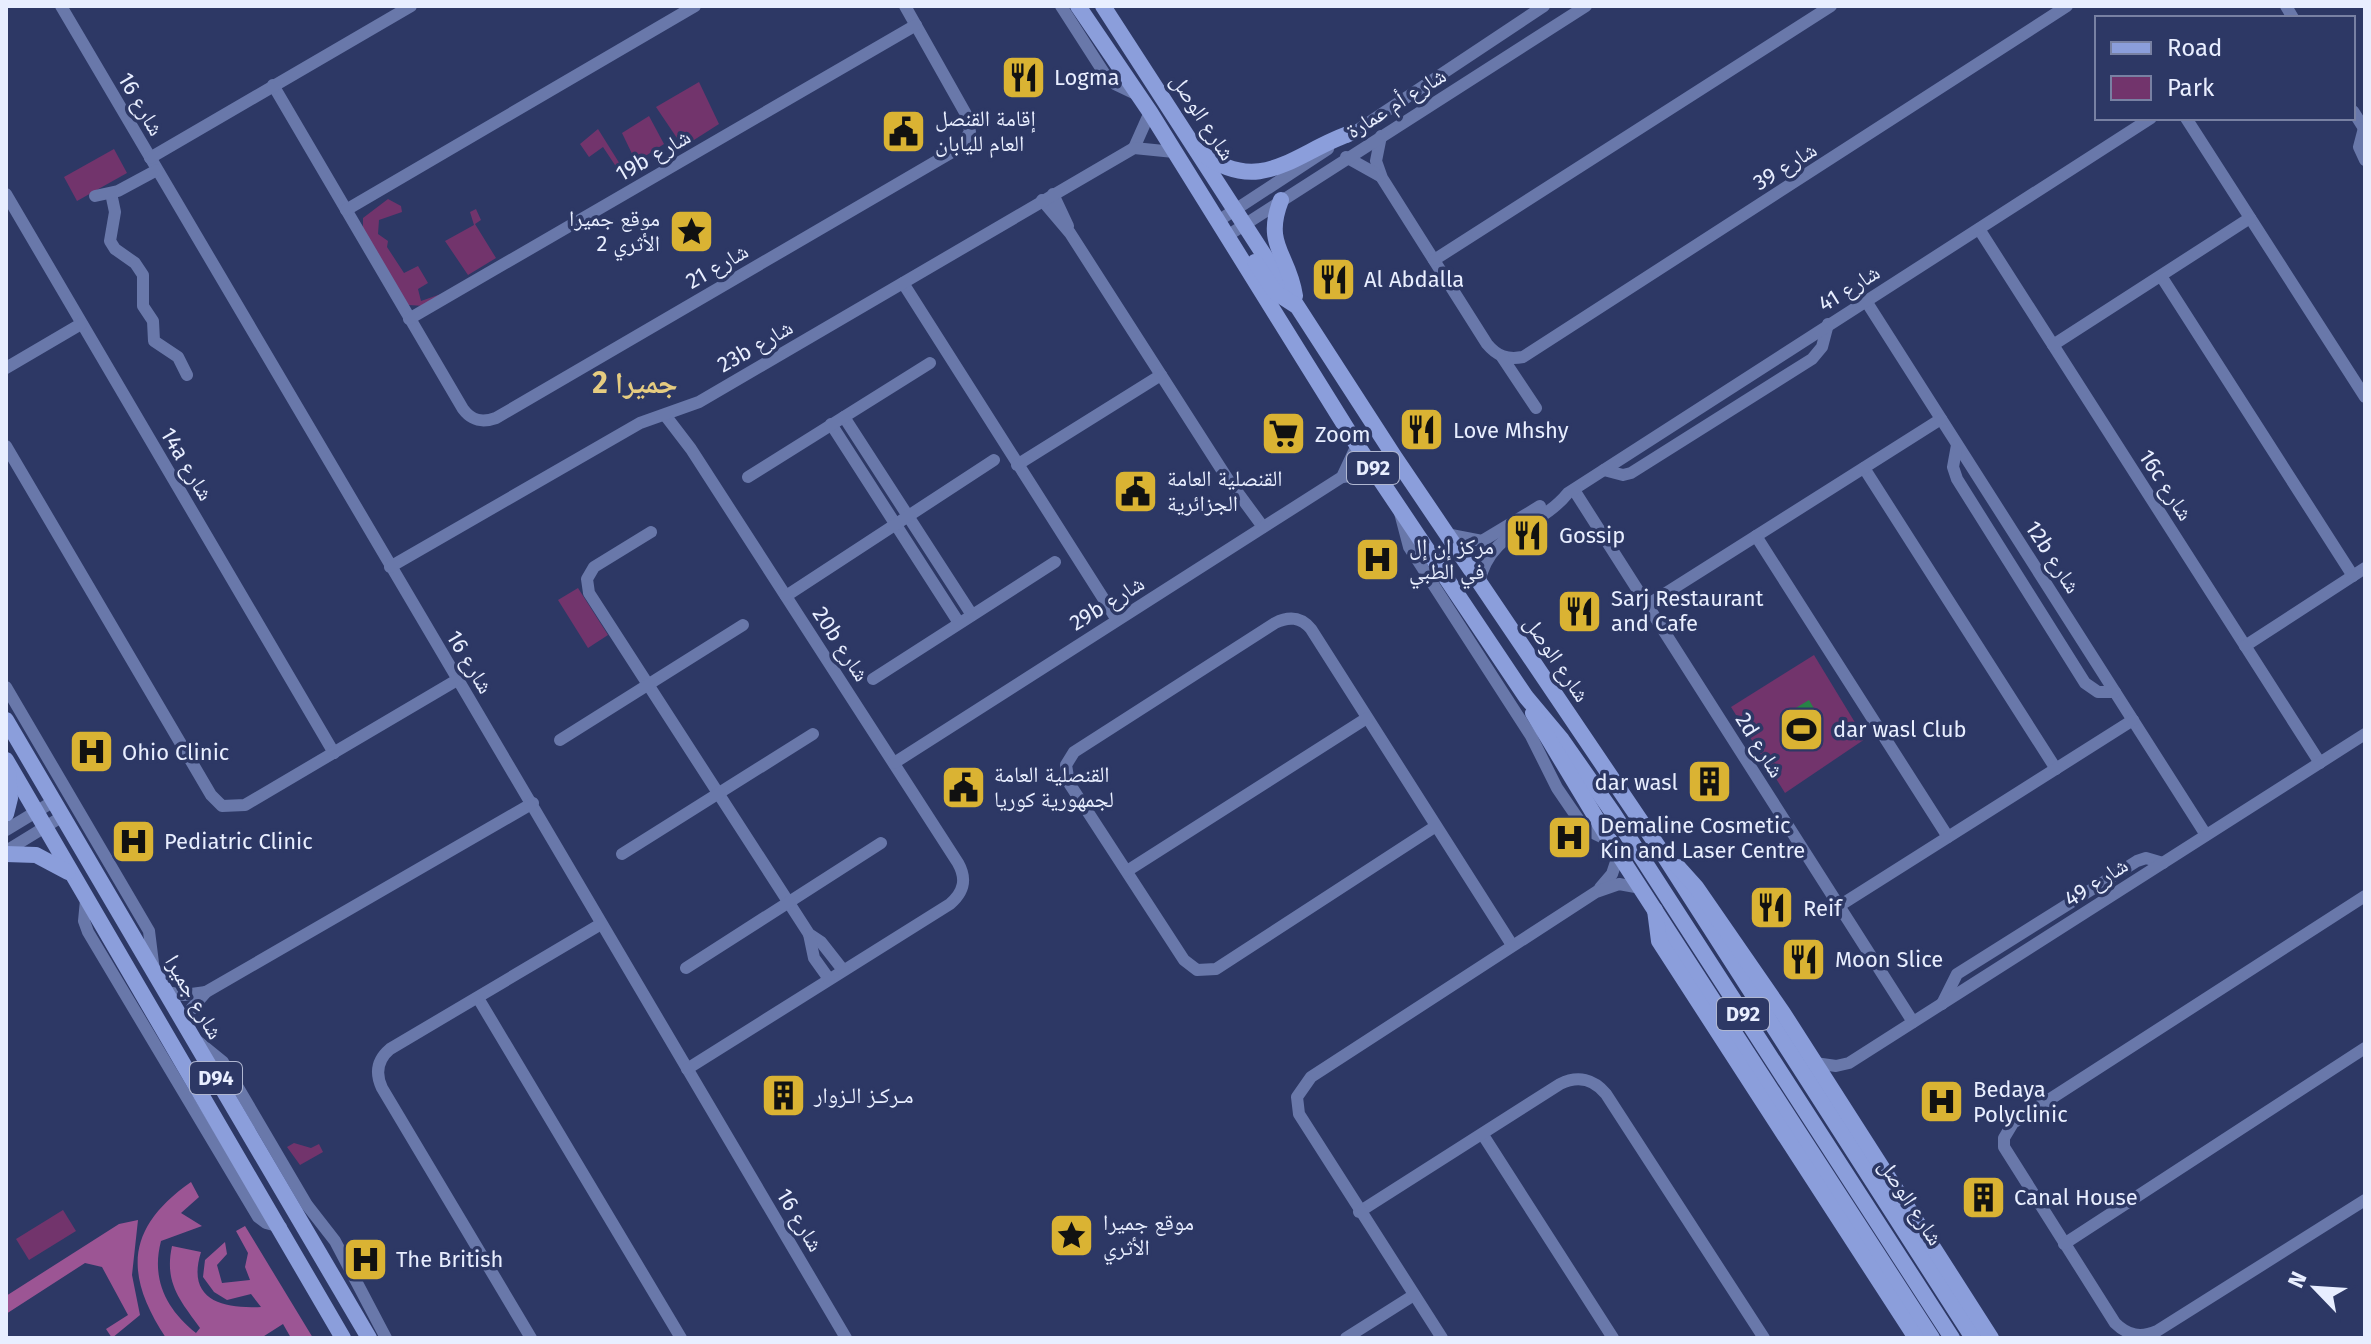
<svg xmlns="http://www.w3.org/2000/svg" width="2371" height="1344" viewBox="0 0 2371 1344" font-family="'Fira Sans','Noto Naskh Arabic',sans-serif">
<rect width="100%" height="100%" fill="#2d3865"/>
<g fill="#72346c">
<path d="M699,82l20,42 -36,23 -27,-40z"/>
<path d="M649,116l15,28 -28,18 -14,-29z"/>
<path d="M598,129l25,40 -6,-1 -14,-21 -14,10 -9,-13z"/>
<path d="M114,149l13,24 -50,28 -13,-24z"/>
<path d="M388,199l13,7 1,6 -23,8 -1,14 10,7 -1,6 17,26 14,-7 10,17 -10,6 3,12 20,-7 -16,12 -17,-1 -45,-74v-13z"/>
<path d="M476,209l5,11 -6,4 21,34 -28,17 -23,-34 29,-16 -4,-13z"/>
<path d="M578,588l30,47 -20,13 -30,-48z"/>
<path d="M1814,655l51,84 -80,54 -54,-86z"/>
<path d="M294,1143l17,5 8,-4 4,8 -23,13 -13,-18z"/>
<path d="M63,1210l13,21 -47,29 -13,-21z"/>
</g>
<g fill="#9c5594">
<path d="M191,1182l8,15 -18,16 21,13 -41,15c-10,38 5,68 35,92l4,-5c-20,-28 -36,-45 -28,-82l29,6c-15,48 21,57 60,55l-10,-13 -24,6 -13,-8 -11,-15 2,-17 20,-18 2,12 -10,11 5,18 28,-3 -5,-13 3,-14 -12,-22 9,-5 68,112h-22l-8,-14 -22,14h-95c-43,-65 -39,-111 25,-156z"/>
<path d="M138,1220l-6,55 8,40 -28,23 -6,-9 22,-14 -26,-48 -17,-4 -79,51v-18l113,-72z"/>
</g>
<path fill="#288347" d="M1809,700l13,22 -14,9 -14,-22z"/>
<g fill="none" stroke-linecap="round" stroke-linejoin="round">
<g stroke="#6978aa" stroke-width="12">
<path d="M61,6l785,1332"/>
<path d="M1061,6l45,70 9,8 23,11"/>
<path d="M2286,6l7,12"/>
<path d="M273,85l190,324c9,12 19,14 33,9l463,-270 11,-16 -3,-16 -62,-110"/>
<path d="M2353,111l12,19"/>
<path d="M2186,118l179,279"/>
<path d="M2364,128l-5,19 6,13"/>
<path d="M1381,136l-5,25 6,17 105,166c10,12 20,16 36,13l544,-351"/>
<path d="M1347,137l197,-131"/>
<path d="M1134,148l16,-36"/>
<path d="M1346,157l34,19"/>
<path d="M150,158l261,-152"/>
<path d="M111,193l4,19 -5,29 5,8 20,14 8,12v31l10,15 1,20 24,16 9,18"/>
<path d="M6,194l328,559"/>
<path d="M1053,194l15,32"/>
<path d="M95,196l23,-5 39,-21"/>
<path d="M1042,200l28,33 157,245 36,49"/>
<path d="M346,210l349,-204"/>
<path d="M1218,221l110,-72"/>
<path d="M1979,229l341,534"/>
<path d="M1227,236l359,-230"/>
<path d="M1434,260l397,-254"/>
<path d="M2161,276l192,300"/>
<path d="M903,283l214,337"/>
<path d="M1866,301l340,534"/>
<path d="M409,319l507,-294"/>
<path d="M2053,345l197,-127"/>
<path d="M1502,357l34,51"/>
<path d="M6,368l75,-44"/>
<path d="M665,415l26,34 267,414c9,16 6,29 -8,41l-263,165"/>
<path d="M844,417l128,198"/>
<path d="M831,424l128,199"/>
<path d="M1957,445l-4,22 4,12 128,204 13,9h17"/>
<path d="M6,446l205,349 11,11 23,-1 212,-125"/>
<path d="M1017,465l144,-90"/>
<path d="M1864,468l192,301"/>
<path d="M1604,470l19,5 8,-2 181,-114 10,-12 6,-23"/>
<path d="M748,477l182,-114"/>
<path d="M1342,477l20,-2 20,6"/>
<path d="M1574,490l339,532"/>
<path d="M1399,509l10,38 122,189 26,52 28,41 25,12"/>
<path d="M651,532l-57,35 -7,12 2,14 220,341 12,8 22,28"/>
<path d="M1446,534l36,7 58,-35"/>
<path d="M1756,536l192,301"/>
<path d="M390,567l250,-144 59,-21 435,-254 40,4"/>
<path d="M1479,583c11,-54 59,-53 89,-90l583,-375"/>
<path d="M786,596l208,-136"/>
<path d="M1647,605l294,-186"/>
<path d="M2245,646l120,-78"/>
<path d="M873,679l182,-117"/>
<path d="M6,687l143,244 5,40"/>
<path d="M560,740l183,-115"/>
<path d="M894,763l448,-286 15,-32"/>
<path d="M1436,826l-220,143 -19,1 -13,-10 -115,-177 -3,-18 8,-13 201,-129c14,-7 26,-6 36,6l201,316"/>
<path d="M6,830l48,-29"/>
<path d="M6,851l57,-35"/>
<path d="M622,854l191,-120"/>
<path d="M1127,871l240,-153"/>
<path d="M1600,888l12,-14 7,-21"/>
<path d="M2365,896l-352,227 -9,15v9l111,176c13,13 26,15 42,8l208,-131"/>
<path d="M86,900l-2,21 4,11 170,285 8,6 15,4"/>
<path d="M1839,906l294,-186"/>
<path d="M809,934l5,24 15,21"/>
<path d="M686,968l195,-125"/>
<path d="M166,992l18,3 22,-3"/>
<path d="M478,998l203,340"/>
<path d="M1942,1004l15,-30 180,-113 9,-3 17,5"/>
<path d="M185,1025l7,-17 14,-16 327,-189"/>
<path d="M196,1040l27,22 84,143 28,36 51,97"/>
<path d="M1815,1063l21,3 13,-3 516,-329"/>
<path d="M1483,1135l130,203"/>
<path d="M1359,1212l201,-128c18,-9 34,-5 46,10l158,244"/>
<path d="M2064,1244l301,-196"/>
<path d="M531,1338l-149,-250c-7,-15 -5,-28 8,-39l211,-125"/>
<path d="M1346,1338l68,-43"/>
<path d="M1442,1338l-143,-224 -2,-17 14,-20 285,-185 23,-8 22,4"/>
</g>
<g stroke="#8b9edb" stroke-width="16">
<path d="M1078,6l72,106 207,333 169,252 36,43 51,73 339,525"/>
<path d="M1103,6l291,450 267,395 312,487"/>
<path d="M1201,153c62,45 96,-3 153,-21"/>
<path d="M1281,200c-18,46 8,54 14,96"/>
<path d="M1255,262l20,30 20,13"/>
<path d="M1533,713l77,128 322,497"/>
<path d="M6,720l363,618"/>
<path d="M6,760l337,578"/>
<path d="M6,814l4,-16 -2,-27"/>
<path d="M6,854l30,1 32,17"/>
<path d="M1678,867l18,20 87,126 208,325"/>
<path d="M1655,910l4,31 257,397"/>
</g>
</g>
<defs>
<symbol id="restaurant-square" viewBox="-11 -11 22 22"><rect x="-9" y="-9" width="18" height="18" rx="4" fill="#dab333" stroke="#2d3865"/><path d="M-5-6h1v4h1v-4h1v4h1v-4h1v5L-1.5 .5V6h-2V.5L-5-1ZM5-6V6H3V1.5H1.5Q1.5-4 5-6Z" fill="#111"/></symbol>
<symbol id="civic-square" viewBox="-11 -11 22 22"><rect x="-9" y="-9" width="18" height="18" rx="4" fill="#dab333" stroke="#2d3865"/><path d="M-.6-6.5H3V-4.5H.6V-3L4-1V1h2V6H-6V1h2V-1L-.6-3ZM-1.2 2.5V6h2.4V2.5Z" fill="#111"/></symbol>
<symbol id="sight-square" viewBox="-11 -11 22 22"><rect x="-9" y="-9" width="18" height="18" rx="4" fill="#dab333" stroke="#2d3865"/><path d="M0-6L1.8-2.2L6-1.7L2.9 1.2L3.7 5.4L0 3.3L-3.7 5.4L-2.9 1.2L-6-1.7L-1.8-2.2Z" fill="#111"/></symbol>
<symbol id="supermarket-square" viewBox="-11 -11 22 22"><rect x="-9" y="-9" width="18" height="18" rx="4" fill="#dab333" stroke="#2d3865"/><path d="M-6-5.5h2.5l.6 2H6L4.5 2H-2.5L-4.4-4H-6ZM-1.5 3.2a1.3 1.3 0 1 0 .1 0ZM3 3.2a1.3 1.3 0 1 0 .1 0Z" fill="#111"/></symbol>
<symbol id="hospital-square" viewBox="-11 -11 22 22"><rect x="-9" y="-9" width="18" height="18" rx="4" fill="#dab333" stroke="#2d3865"/><path d="M-5-5h3v3.5h4V-5h3V5h-3V1.5h-4V5h-3Z" fill="#111"/></symbol>
<symbol id="stadium-square" viewBox="-11 -11 22 22"><rect x="-9" y="-9" width="18" height="18" rx="4" fill="#dab333" stroke="#2d3865"/><path d="M0-5a6.5 5 0 1 0 0 10a6.5 5 0 1 0 0-10ZM-3.5-1.8h7v3.6h-7Z" fill="#111"/></symbol>
<symbol id="building-square" viewBox="-11 -11 22 22"><rect x="-9" y="-9" width="18" height="18" rx="4" fill="#dab333" stroke="#2d3865"/><path d="M-4-6H4V6H1V3H-1V6H-4ZM-2.5-4.3h1.7v1.8h-1.7ZM.8-4.3h1.7v1.8H.8ZM-2.5-1h1.7V.8h-1.7ZM.8-1h1.7V.8H.8Z" fill="#111"/></symbol>
</defs>
<g fill-rule="evenodd">
<use href="#restaurant-square" x="998" y="52" width="51" height="51"/>
<use href="#civic-square" x="878" y="106" width="51" height="51"/>
<use href="#sight-square" x="666" y="206" width="51" height="51"/>
<use href="#restaurant-square" x="1308" y="254" width="51" height="51"/>
<use href="#restaurant-square" x="1396" y="404" width="51" height="51"/>
<use href="#supermarket-square" x="1258" y="408" width="51" height="51"/>
<use href="#civic-square" x="1110" y="466" width="51" height="51"/>
<use href="#restaurant-square" x="1502" y="510" width="51" height="51"/>
<use href="#hospital-square" x="1352" y="534" width="51" height="51"/>
<use href="#restaurant-square" x="1554" y="586" width="51" height="51"/>
<use href="#stadium-square" x="1776" y="704" width="51" height="51"/>
<use href="#hospital-square" x="66" y="726" width="51" height="51"/>
<use href="#building-square" x="1684" y="756" width="51" height="51"/>
<use href="#civic-square" x="938" y="762" width="51" height="51"/>
<use href="#hospital-square" x="1544" y="812" width="51" height="51"/>
<use href="#hospital-square" x="108" y="816" width="51" height="51"/>
<use href="#restaurant-square" x="1746" y="882" width="51" height="51"/>
<use href="#restaurant-square" x="1778" y="934" width="51" height="51"/>
<use href="#building-square" x="758" y="1070" width="51" height="51"/>
<use href="#hospital-square" x="1916" y="1076" width="51" height="51"/>
<use href="#building-square" x="1958" y="1172" width="51" height="51"/>
<use href="#sight-square" x="1046" y="1210" width="51" height="51"/>
<use href="#hospital-square" x="340" y="1234" width="51" height="51"/>
</g>
<g text-anchor="middle" dominant-baseline="central" stroke-width="7" stroke-linejoin="round" paint-order="stroke">
<g fill="#2d3865" stroke="#b0b7d1" stroke-width="2">
<rect x="1347" y="452" width="52" height="32" rx="6"/>
<rect x="1717" y="998" width="52" height="32" rx="6"/>
<rect x="190" y="1062" width="52" height="32" rx="6"/>
</g>
<g font-size="20" font-weight="bold" fill="#e8eeff">
<text x="1373" y="468">D92</text>
<text x="1743" y="1014">D92</text>
<text x="216" y="1078">D94</text>
</g>
<g font-size="22" fill="#e8eeff" stroke="#2d3865" text-anchor="start">
<text x="1054" y="77">Logma</text>
<text x="935" y="118">إقامة القنصل<tspan x="935" dy="25">العام لليابان</tspan></text>
<text x="660" y="218" text-anchor="end">موقع جميرا<tspan x="660" dy="25">2 الأثري</tspan></text>
<text x="1364" y="279">Al Abdalla</text>
<text x="1453" y="430">Love Mhshy</text>
<text x="1315" y="434">Zoom</text>
<text x="1167" y="478">القنصلية العامة<tspan x="1167" dy="25">الجزائرية</tspan></text>
<text x="1559" y="535">Gossip</text>
<text x="1409" y="546">مركز إن إل<tspan x="1409" dy="25">في الطبي</tspan></text>
<text x="1611" y="598">Sarj Restaurant<tspan x="1611" dy="25">and Cafe</tspan></text>
<text x="1833" y="729">dar wasl Club</text>
<text x="122" y="752">Ohio Clinic</text>
<text x="994" y="774">القنصلية العامة<tspan x="994" dy="25">لجمهورية كوريا</tspan></text>
<text x="1678" y="782" text-anchor="end">dar wasl</text>
<text x="1600" y="825">Demaline Cosmetic<tspan x="1600" dy="25">Kin and Laser Centre</tspan></text>
<text x="164" y="841">Pediatric Clinic</text>
<text x="1803" y="908">Reif</text>
<text x="1835" y="959">Moon Slice</text>
<text x="1973" y="1089">Bedaya<tspan x="1973" dy="25">Polyclinic</tspan></text>
<text x="814" y="1095">مـركـز الـزوار</text>
<text x="2014" y="1197">Canal House</text>
<text x="1103" y="1222">موقع جميرا<tspan x="1103" dy="25">الأثري</tspan></text>
<text x="396" y="1259">The British</text>
</g>
<g font-size="22" fill="#e8eeff" stroke="#2d3865">
<text transform="translate(1396 103) rotate(-32)">شارع أم عمارة</text>
<text transform="translate(141 104) rotate(60)">شارع 16</text>
<text transform="translate(1203 117) rotate(57)">شارع الوصل</text>
<text transform="translate(653 155) rotate(-30)">19b شارع</text>
<text transform="translate(1785 166) rotate(-32)">شارع 39</text>
<text transform="translate(717 266) rotate(-30)">شارع 21</text>
<text transform="translate(1849 288) rotate(-32)">شارع 41</text>
<text transform="translate(755 346) rotate(-30)">23b شارع</text>
<text transform="translate(187 464) rotate(59)">14a شارع</text>
<text transform="translate(2166 485) rotate(57)">16c شارع</text>
<text transform="translate(2053 557) rotate(57)">12b شارع</text>
<text transform="translate(1107 603) rotate(-32)">29b شارع</text>
<text transform="translate(841 644) rotate(57)">20b شارع</text>
<text transform="translate(1557 659) rotate(56)">شارع الوصل</text>
<text transform="translate(470 662) rotate(59)">شارع 16</text>
<text transform="translate(1760 745) rotate(58)">2d شارع</text>
<text transform="translate(2096 882) rotate(-33)">شارع 49</text>
<text transform="translate(194 997) rotate(60)">شارع جميرا</text>
<text transform="translate(1911 1202) rotate(57)">شارع الوصل</text>
<text transform="translate(800 1220) rotate(59)">شارع 16</text>
</g>
<g font-size="30" font-weight="bold" fill="#e6cc80" stroke="#2d3865">
<text x="635" y="383">جميرا 2</text>
</g>
</g>
<rect width="2371" height="1344" fill="none" stroke="#e8eeff" stroke-width="16"/>
<rect x="2095" y="16" width="260" height="104" fill="#2d3865" stroke="#7881a3" stroke-width="2"/>
<rect x="2111" y="42" width="40" height="12" fill="#8b9edb" stroke="#7881a3" stroke-width="2"/>
<text x="2167" y="56" font-size="24" fill="#e8eeff">Road</text>
<rect x="2111" y="76" width="40" height="24" fill="#72346c" stroke="#7881a3" stroke-width="2"/>
<text x="2167" y="96" font-size="24" fill="#e8eeff">Park</text>
<g transform="translate(2315 1288) rotate(295)" stroke="#2d3865" stroke-width="6" paint-order="stroke">
<path d="M0-6L14 30L0 20L-14 30Z" fill="#e8eeff"/>
<text y="-12" font-size="22" font-weight="bold" text-anchor="middle" fill="#e8eeff">N</text>
</g>
</svg>
